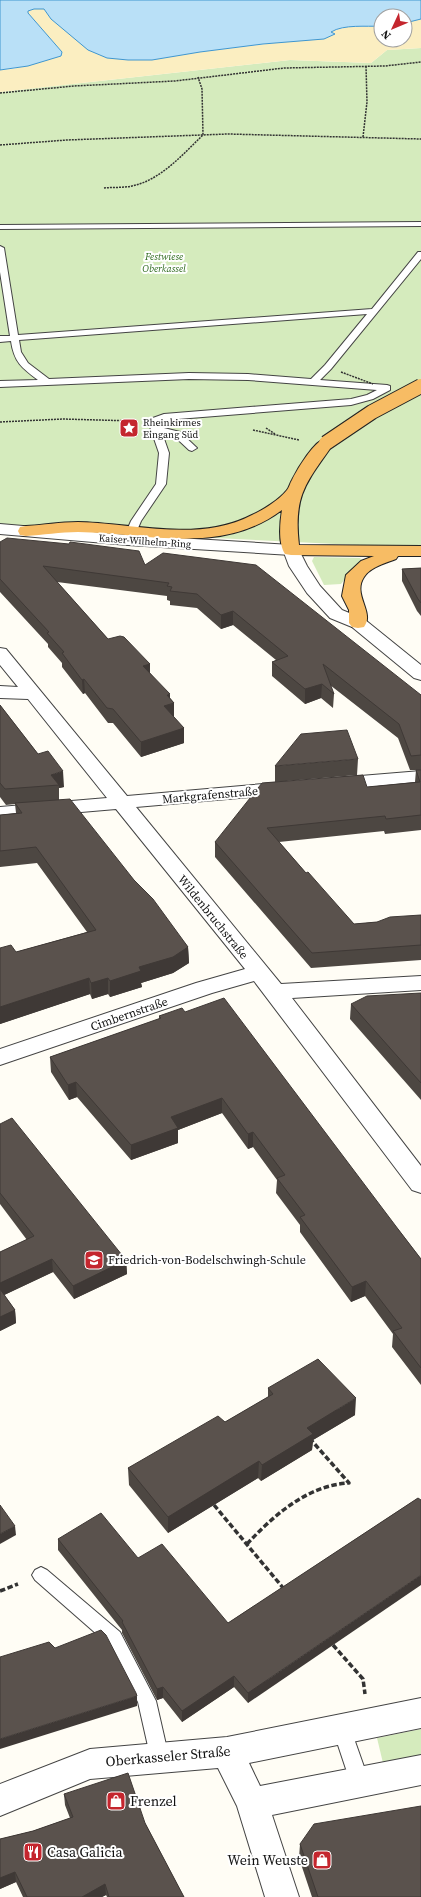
<svg xmlns="http://www.w3.org/2000/svg" width="421" height="1897" viewBox="0 0 421 1897" font-family="'Source Serif 4',serif">
<rect width="100%" height="100%" fill="#fffdf5"/>
<g fill="#d5ebbd">
<path d="M421,48v497l-24,2 -264,-13 -133,-10v-432l290,-32 81,3 16,-13z"/>
<path d="M314,557l46,1 3,3 -10,8 -12,15 -17,1 -12,-24z"/>
<path d="M421,1729v27l-38,7 -6,-25z"/>
</g>
<path fill="#fbeec1" d="M34,9h10l7,10 56,39 21,2h24l48,-8 92,-11 43,-7 -5,-2 17,-5 34,-1v14h24v-17l16,-4v29l-34,2 -16,13 -81,-3 -290,32v-22l13,-1 48,-13 1,-4 -34,-39v-2z"/>
<path fill="#b9e0f7" stroke="#3f96cf" d="M0,0h421v19l-16,4v-7h-24v10c-15,1 -37,-2 -50,6l4,2 -11,5 -61,5 -63,8 -48,8h-24l-21,-2 -19,-8 -37,-31 -7,-10h-10l-6,2v2l34,39 -1,4 -33,10 -28,4z"/>
<g fill="none" stroke-linecap="round" stroke-linejoin="round">
<defs>
<g id="service">
<path d="M421,222v4l-421,3v-4z"/>
<path d="M0,246l4,2 14,87 354,-26 46,-57h3v7l-90,110 -11,11 67,5 3,1v4l-17,9 -22,6 -186,15 -7,2 2,5 20,5 17,16 -5,3 -3,-1 -15,-14 -12,-3 7,20 -3,31 -25,37 -8,19 -5,3 -5,-3 8,-19 25,-37 3,-31 -11,-32 2,-2 14,-5 187,-15 16,-4 10,-5 -129,-10 -59,-1 -189,8v-6l38,-1c-16,-12 -24,-18 -27,-39l-11,1v-6h10l-10,-64zM367,314l-42,51 -14,14 -63,-5 -59,-1 -140,6 -21,-16 -7,-11 -2,-12z"/>
<path d="M41,1567l6,3 73,62 36,69 13,57 -3,6 -7,3 -7,-3 -14,-62 -30,-58 -73,-64 -3,-5 3,-5z"/>
<path d="M342,1721l7,3 2,6 18,51 -3,6 -7,3 -7,-3 -19,-57 2,-6z"/>
</g>
<g id="minor">
<path d="M0,524l128,11 163,10 6,1 2,4 -2,4 -6,1 -163,-10 -128,-11z"/>
<path d="M0,648l6,1 121,147 159,-14 7,2 3,4 -3,4 -7,2 -150,13 145,177 140,-8v14l-129,8 129,168v27l-9,-3 -158,-209 -42,12 -212,72v-16l196,-66 49,-14 -129,-160 -116,10v-12l107,-9 -79,-99 -28,-1v-12l18,1 -18,-22z"/>
<path d="M421,771v12l-85,7 -7,-2 -3,-4 3,-4 7,-2z"/>
<path d="M421,1698v30l-172,35 11,23 161,-31v30l-149,30 27,82h-34l-28,-91 -19,-38 -128,11 -90,37v-32l90,-35 137,-12z"/>
</g>
<path id="tertiary" d="M291,545l6,1 10,20 13,20 22,24 22,9 57,46v15l-7,-2 -62,-51 -22,-9 -23,-25 -18,-27 -6,-16 2,-4z"/>
<path id="trunk" d="M326,438l6,2 2,3c-27,39 -41,51 -35,102l122,1v10h-23l-2,3c-10,4 -26,8 -32,18 -12,18 11,35 0,50l-6,1 -6,-1 -3,-4v-13l-7,-14 4,-21 15,-14 13,-5 -83,-1 -6,-1c-7,-11 -5,-32 -3,-44 -61,46 -135,23 -204,22 -18,0 -35,3 -52,4l-6,-1 -2,-4 2,-4 6,-1c17,-1 34,-4 52,-4 57,1 120,21 174,-7 11,-5 27,-15 35,-25 2,-2 3,-7 5,-10 6,-12 22,-39 34,-42z"/>
</defs>
<use href="#service" stroke="#444" stroke-width="2"/>
<use href="#minor" stroke="#444" stroke-width="2"/>
<use href="#tertiary" stroke="#444" stroke-width="2"/>
<use href="#trunk" stroke="#222" stroke-width="2"/>
<g stroke="#333" stroke-width="1.5" stroke-dasharray="2 1" stroke-linecap="butt">
<path d="M0,93l74,-7 101,-5 109,-13 101,-2 36,-4"/>
<path d="M363,137l4,-35 -1,-36"/>
<path d="M0,145l67,-5 161,-6 193,5"/>
<path d="M104,188c9,-1 19,0 28,-2 29,-6 51,-32 71,-51l-1,-46 -4,-12"/>
<path d="M0,422l63,-3 71,2"/>
<path d="M266,428l9,6"/>
<path d="M253,430l46,10"/>
</g>
<g stroke="#333" stroke-width="3.5" stroke-dasharray="5.5 2.5" stroke-linecap="butt">
<path d="M214,1505l70,84"/>
<path d="M247,1544c27,-29 61,-59 102,-61l-37,-42"/>
<path d="M0,1591l18,-7"/>
<path d="M333,1645l30,34 2,15"/>
</g>
<use href="#service" fill="#fff" fill-rule="evenodd"/>
<use href="#minor" fill="#fff" fill-rule="evenodd"/>
<use href="#tertiary" fill="#fff" fill-rule="evenodd"/>
<use href="#trunk" fill="#f7bc64" fill-rule="evenodd"/>
<defs>
<path id="trunk-bridge" d="M326,443l46,-31 49,-26"/>
</defs>
<use href="#trunk-bridge" stroke="#222" stroke-width="16" stroke-linecap="butt"/>
<path stroke="#333" stroke-width="1.5" stroke-dasharray="2 1" stroke-linecap="butt" d="M341,372l32,12"/>
<use href="#trunk-bridge" stroke="#f7bc64" stroke-width="14"/>
</g>
<g fill="#4d4742">
<path d="M0,542l145,23 276,130v75h-11l-12,-32 -68,-53 4,9 -1,14 -12,-10 -16,6 -33,-28v-14l4,-2 -43,-35 -12,4 -24,-21 -27,-3v-4l-3,-1v-4l-110,-14 51,57 42,25v9l24,30v15l10,10v15l-43,14 -28,-34h-5l-23,-30 -2,1 -21,-27v-4l-14,-16v-3l-48,-52z"/>
<path d="M421,568v48l-4,-5 -15,-30v-12z"/>
<path d="M0,705l38,49 26,33 -5,1v12l75,80 54,67 1,16 -16,10 -32,10 1,4 -32,10 -2,-3 -16,5 -2,-5 -90,30v-76l16,4 71,-20 -50,-69 -37,4v-52l16,-2 -1,-9 -9,1 -6,-8z"/>
<path d="M358,759l-1,16 -82,7v-16z"/>
<path d="M416,770h5v60l-36,4 -1,-3 -105,11 27,31 48,51 23,-2 44,-7v45l-110,8 -96,-111v-15l152,-55 48,-5z"/>
<path d="M421,993v107l-71,-81 1,-15z"/>
<path d="M185,1012l213,217 23,30v126l-29,-38 1,-13 -28,-38 -14,6 -51,-70v-7l-24,-32 1,-13 -24,-33 -5,2 -26,-36 -44,17v13l-47,17 -54,-63 -8,3 -18,-28 -1,-15 109,-38v-3z"/>
<path d="M0,1124l126,136 1,14 -53,25 -21,-27 -49,23 11,15 1,13 -16,8v-79l27,-12 -27,-36z"/>
<path d="M268,1388l87,27 -42,25 -1,10 -51,31 -3,-3 -90,55 -39,-48 -1,-17 97,-46 43,-25z"/>
<path d="M418,1498l-170,205 -14,-16 -52,35 -19,-24 -6,2 -35,-67v-3l-64,-80v-11l80,19 90,65z"/>
<path d="M64,1794l81,29 39,74h-77l-1,-2 -4,2h-79l-7,-15 -16,7v-50l33,-8 37,-13 -5,-13z"/>
<path d="M300,1844l121,53h-109l-13,-39z"/>
</g>
<g fill="#3f3936">
<path d="M233,611v14l-12,4v-14z"/>
<path d="M150,664v15l-7,-13z"/>
<path d="M84,679l1,14 -2,1 -1,-14z"/>
<path d="M322,684l-1,14 -16,6v-15z"/>
<path d="M170,694v11l4,-2v15l-10,-12 3,-11z"/>
<path d="M184,728v15l-43,14v-15z"/>
<path d="M63,771l1,16 -5,1v-3l-8,-10z"/>
<path d="M188,947l1,16 -16,10 -32,10 1,4 -32,10v-16l29,-14z"/>
<path d="M89,978l1,16 -90,30v-17z"/>
<path d="M108,978v16l-16,5 -1,-16z"/>
<path d="M76,1082l1,15 -8,3 -1,-15z"/>
<path d="M222,1098v15l-44,17v13l-47,17v-15l40,-28z"/>
<path d="M253,1132v15l-5,2v-15z"/>
<path d="M52,1259l1,13 -53,25v-14z"/>
<path d="M126,1260l1,14 -53,25 -1,-13z"/>
<path d="M366,1281l-1,15 -14,6 1,-15z"/>
<path d="M15,1310l1,13 -16,8v-14z"/>
<path d="M356,1398l-1,17 -42,25 -1,10 -51,31 1,-16 45,-37z"/>
<path d="M259,1461l-1,17 -90,55v-16z"/>
<path d="M15,1526l1,9 -16,9v-10z"/>
<path d="M421,1575v10l-173,118v-10z"/>
<path d="M234,1676v11l-52,35v-11z"/>
<path d="M163,1687v11l-6,2v-11z"/>
<path d="M137,1696v10l-137,43v-10z"/>
<path d="M15,1872l1,10 -16,7v-11z"/>
<path d="M105,1884l1,11 -4,2h-20z"/>
</g>
<g fill="#5a524d" stroke="#3f3936">
<path d="M7,538l62,6 1,-2 69,9 6,14 18,-12 93,12 165,130v60l-10,1 -12,-32 -76,-60 11,30 -12,-10 -17,5 -33,-27 16,-6 -55,-45 -12,4 -24,-21 -27,-3 2,-4 -5,-1 2,-3 -126,-17 65,73 12,-3 4,1 26,27 -7,2 27,28 -3,1 7,8 -10,3 20,22 -43,14 -28,-33 -6,-1 -23,-29 -2,1 -20,-27 2,-1 -17,-19 2,-1 -49,-53v-37z"/>
<path d="M421,568v35l-3,-4 -16,-30z"/>
<path d="M0,705l38,49 10,-3 15,20 -12,4 8,10 -54,4 -5,-6z"/>
<path d="M347,730l11,29 -83,7 26,-32z"/>
<path d="M416,770h5v45l-35,4 -1,-3 -118,12 39,45 2,-1 46,52 23,-2 13,-5 31,-2v30l-109,8 -97,-111 47,-59 101,-8 4,12 53,-5z"/>
<path d="M70,799l64,81 19,19 35,48 -15,10 -34,10 2,4 -31,10 -2,-3 -17,5 -2,-5 -89,29v-59l11,-3 5,7 80,-22 -60,-83 -36,4v-36l22,-2 -7,-10z"/>
<path d="M421,993v90l-70,-79 16,-8z"/>
<path d="M224,998l174,231 23,30v109l-28,-37 9,-3 -36,-47 -14,6 -52,-70 5,-2 -28,-37 8,-3 -32,-43 -5,2 -26,-36 -51,19 7,11 -47,17 -55,-63 -8,3 -18,-28 111,-39 -2,-2 23,-8 3,4z"/>
<path d="M12,1118l114,142 -53,26 -21,-27 -52,24v-31l34,-16 -34,-43v-69z"/>
<path d="M0,1289l15,21 -15,7z"/>
<path d="M318,1359l38,39 -49,30 6,6 -51,31 -3,-4 -91,56 -40,-49 90,-52 7,6 48,-28 -5,-6z"/>
<path d="M418,1498l3,2v75l-173,118 -14,-17 -52,35 -19,-24 -6,2 -35,-67 1,-1 -65,-82 43,-26 37,45 24,-14 66,79z"/>
<path d="M0,1505l15,21 -15,8z"/>
<path d="M101,1630l5,5 30,58 1,3 -137,43v-82l49,-15 6,6z"/>
<path d="M128,1773l17,50 39,74h-75l-4,-13 -23,13h-55l-12,-25 -15,6v-39l33,-8 40,-14 -9,-23z"/>
<path d="M421,1806v91h-103l-18,-53 14,-20z"/>
</g>
<defs>
<symbol id="sight-square" viewBox="-11 -11 22 22"><rect x="-9" y="-9" width="18" height="18" rx="4" fill="#c4262e" stroke="#fff"/><path d="M0-6L1.8-2.2L6-1.7L2.9 1.2L3.7 5.4L0 3.3L-3.7 5.4L-2.9 1.2L-6-1.7L-1.8-2.2Z" fill="#fff"/></symbol>
<symbol id="school-square" viewBox="-11 -11 22 22"><rect x="-9" y="-9" width="18" height="18" rx="4" fill="#c4262e" stroke="#fff"/><path d="M0-5L7-2L0 1L-7-2ZM-4 1L0 2.5L4 1V4Q0 6-4 4Z" fill="#fff"/></symbol>
<symbol id="shop-square" viewBox="-11 -11 22 22"><rect x="-9" y="-9" width="18" height="18" rx="4" fill="#c4262e" stroke="#fff"/><path d="M-5-2.5h2.3a2.7 3.5 0 0 1 5.4 0H5L5.5 6h-11ZM-1.5-2.5h3a1.5 2.3 0 0 0-3 0Z" fill="#fff"/></symbol>
<symbol id="restaurant-square" viewBox="-11 -11 22 22"><rect x="-9" y="-9" width="18" height="18" rx="4" fill="#c4262e" stroke="#fff"/><path d="M-5-6h1v4h1v-4h1v4h1v-4h1v5L-1.5 .5V6h-2V.5L-5-1ZM5-6V6H3V1.5H1.5Q1.5-4 5-6Z" fill="#fff"/></symbol>
</defs>
<g fill-rule="evenodd">
<use href="#sight-square" x="118" y="417" width="22" height="22"/>
<use href="#school-square" x="83" y="1249" width="22" height="22"/>
<use href="#shop-square" x="105" y="1790" width="22" height="22"/>
<use href="#restaurant-square" x="22" y="1841" width="22" height="22"/>
<use href="#shop-square" x="311" y="1849" width="22" height="22"/>
</g>
<g text-anchor="middle" dominant-baseline="central" stroke-width="4" stroke-linejoin="round" paint-order="stroke">
<g font-size="10" font-style="italic" fill="#2f6b1f" stroke="#fff">
<text x="164" y="256">Festwiese<tspan x="164" dy="12">Oberkassel</tspan></text>
</g>
<g font-size="10" fill="#111" stroke="#fff" text-anchor="start">
<text x="143" y="422">Rheinkirmes<tspan x="143" dy="12">Eingang Süd</tspan></text>
</g>
<g font-size="10" fill="#111" stroke="#fff">
<text transform="translate(145 541) rotate(4)">Kaiser-Wilhelm-Ring</text>
</g>
<g font-size="12" fill="#111" stroke="#fff">
<text transform="translate(210 795) rotate(-5)">Markgrafenstraße</text>
<text transform="translate(213 917) rotate(51)">Wildenbruchstraße</text>
<text transform="translate(129 1014) rotate(-19)">Cimbernstraße</text>
</g>
<g font-size="12" fill="#111" stroke="#fff" text-anchor="start">
<text x="108" y="1260">Friedrich-von-Bodelschwingh-Schule</text>
</g>
<g font-size="14" fill="#111" stroke="#fff">
<text transform="translate(168 1756) rotate(-5)">Oberkasseler Straße</text>
</g>
<g font-size="14" fill="#111" stroke="#fff" text-anchor="start">
<text x="130" y="1801">Frenzel</text>
<text x="47" y="1852">Casa Galicia</text>
<text x="308" y="1860" text-anchor="end">Wein Weuste</text>
</g>
</g>
<g transform="translate(393 28) rotate(226)"><circle r="19" fill="#ffffff" stroke="#a0a0a0"/>
<path d="M0-3L7 15L0 10L-7 15Z" fill="#c4262e"/>
<text y="-6" font-size="11" font-weight="bold" text-anchor="middle" fill="#111111">N</text>
</g>
</svg>
